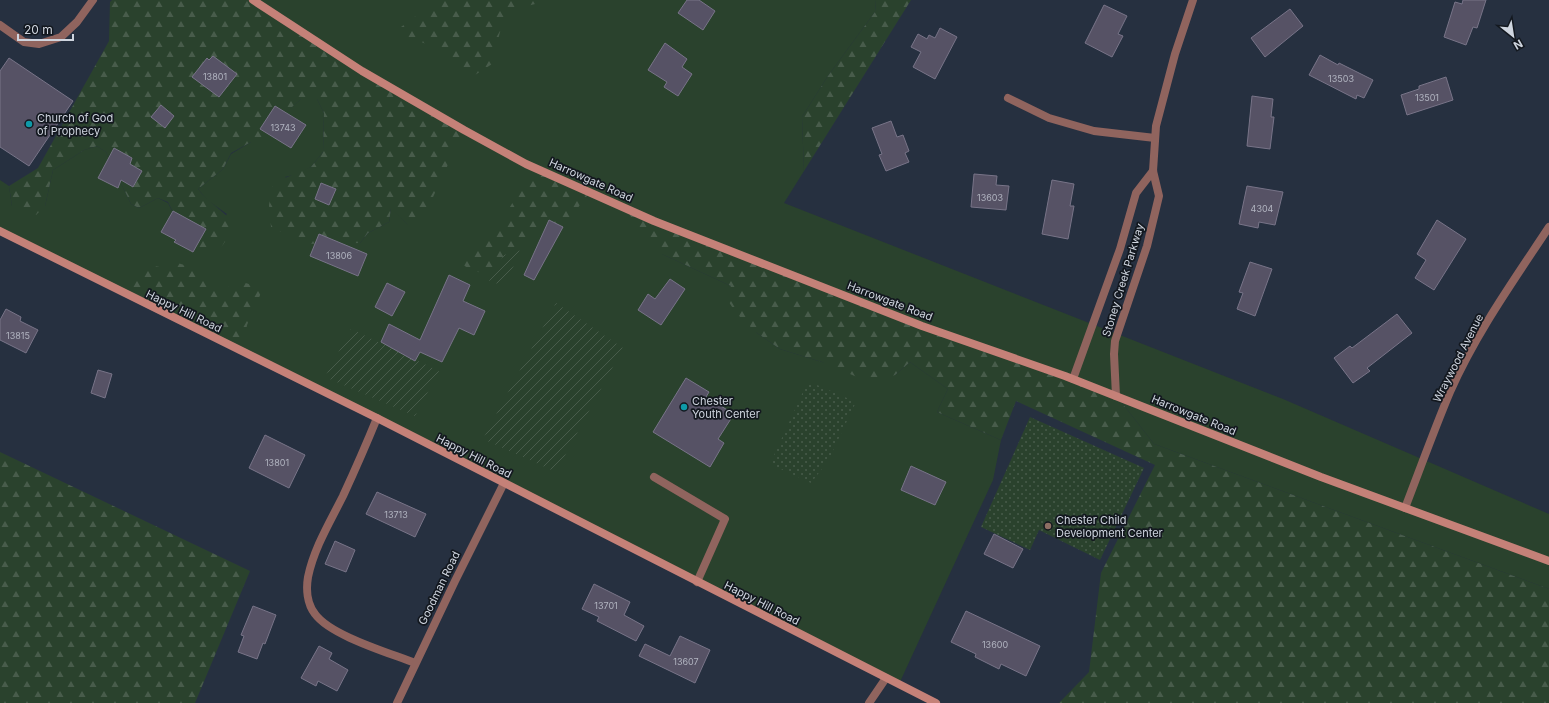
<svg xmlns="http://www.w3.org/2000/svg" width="1549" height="703" viewBox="0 0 1549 703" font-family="Inter,sans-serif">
<defs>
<pattern id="forest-firs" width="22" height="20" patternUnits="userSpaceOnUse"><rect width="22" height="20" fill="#2a422d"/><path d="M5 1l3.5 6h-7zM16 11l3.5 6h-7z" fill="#485c4b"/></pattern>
<pattern id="park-dots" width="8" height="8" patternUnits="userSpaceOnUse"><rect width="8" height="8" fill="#2a422d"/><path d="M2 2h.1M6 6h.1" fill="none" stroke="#485c4b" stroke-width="1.8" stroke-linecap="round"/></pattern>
<pattern id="garden-furrows" width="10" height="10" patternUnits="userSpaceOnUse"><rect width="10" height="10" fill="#2a422d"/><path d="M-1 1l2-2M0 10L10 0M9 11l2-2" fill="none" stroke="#485c4b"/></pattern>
</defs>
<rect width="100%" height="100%" fill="#263040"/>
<path fill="#2a422d" d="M253,0h623l-1,12 -47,64 -26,41 2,54 -20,32 499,196 266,115v75l-395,-145 -36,-46 -456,-144 69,32 26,47 23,16 42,13 73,13 15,-13 38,27 -11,23 64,28 -8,40 -94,204 -899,-453v-51l9,6 3,20h33l8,-36 31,-20 13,-4 9,6 25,52 8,4 19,-10 10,5 25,49 34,-38 -20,-14 -9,-11 25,-20 8,-15 20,-12 50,-43h16l7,14 -1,39 -12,15 -13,7 -13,3 75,66 8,-10 21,-11 2,-15 17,18z"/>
<g fill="url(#forest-firs)">
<path d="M112,0h141l211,130 -43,93 -13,2 -17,-17 -2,14 -21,11 -8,10 -54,1 -35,-17 -2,-22 4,-22 38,-16 12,-15 1,-39 -7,-14h-16l-9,8 -28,36 -13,-1 -20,11 -8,16 -25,20c10,14 26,21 35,35 -11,27 -11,27 -40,28l-25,-50 -10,-4 -19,10 -8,-4 -25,-52 -9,-6 -13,4 -31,20 -8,36 -9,9 -15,-3 -9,-6 -3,-20 29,-18 71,-127 1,-39z"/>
<path d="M445,0h96l-2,3 -24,6 -15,23 -8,32 -17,11 -20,-11 -21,-17 -26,-10 -7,-10 27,-20z"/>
<path d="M876,0h35l-107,171 -2,-54 26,-41 47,-64z"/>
<path d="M546,173l44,19 -20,26 -33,13 -15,19 -18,6 -14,18 -18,-3 -10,-7 19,-20 12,-9 29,-48z"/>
<path d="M623,207l495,191 36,46 395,145v114h-490l30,-31 12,-99 54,-108 -139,-64 -15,39 -64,-28 11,-23 -38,-27 -15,13 -24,8 -49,-21 -42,-13 -23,-16 -21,-20 -11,-17 6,-10 -69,-32z"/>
<path d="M178,263c16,5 25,8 31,24l13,2 20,-7 14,4 5,7 -14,32 -5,27 -121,-60 17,-22 16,-4 11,2z"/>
<path d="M0,452l250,119 -55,132h-195z"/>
</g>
<g fill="url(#park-dots)">
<path d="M808,381l48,21 -28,59 -17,22 -41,-19z"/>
<path d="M1030,417l114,51 -44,92 -61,-30 -9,20 -49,-23z"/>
</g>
<g fill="url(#garden-furrows)">
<path d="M522,250l-19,36 -15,-6 16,-25z"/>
<path d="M556,303l67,45 -67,124 -73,-33z"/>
<path d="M351,329l88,42 -24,45 -90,-39z"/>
</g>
<g fill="#565265" stroke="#787488">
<path d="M687,0h12l16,11 -12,19 -25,-17z"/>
<path d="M1463,0h23l-9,28 -4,-1 -7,18 -22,-8 11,-35 7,2z"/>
<path d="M1104,5l23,11 -9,18 5,2 -11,21 -27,-14z"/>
<path d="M1290,9l13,17 -38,31 -14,-19z"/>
<path d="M940,28l17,9 -22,42 -22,-12 8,-15 -10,-5 7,-13 9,5 2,-4 6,3z"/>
<path d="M665,43l22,16 -5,8 10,7 -14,22 -14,-9 3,-5 -19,-12z"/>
<path d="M1320,55l18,10 1,-2 34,17 -9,18 -7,-3 -1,4 -47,-24z"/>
<path d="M213,56l24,18 -18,23 -27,-20 15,-19 2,2z"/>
<path d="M9,58l64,43 -44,65 -29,-19v-76z"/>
<path d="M1446,77l7,23 -46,15 -6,-20 18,-6v-3z"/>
<path d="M1252,96l21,3 -2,18h3l-4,32 -23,-3z"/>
<path d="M161,105l13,11 -9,12 -14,-11z"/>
<path d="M275,106l31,19 -15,23 -31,-19z"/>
<path d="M891,121l6,16 6,-2 6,16 -4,2 4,9 -23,9 -7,-16 3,-1 -10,-26z"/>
<path d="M114,148l18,10 -2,6 12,7 -9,16 -12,-7 -3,8 -20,-10z"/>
<path d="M974,174l23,2 -1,9 13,1 -3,24 -35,-3z"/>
<path d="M1052,180l22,4 -4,22h4l-6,33 -26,-5z"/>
<path d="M321,183l15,6 -7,16 -14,-6z"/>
<path d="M1247,186l36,6 -8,33 -16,-3 -1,6 -19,-4z"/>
<path d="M173,211l33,18 -13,23 -19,-10 2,-2 -15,-8z"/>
<path d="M549,220l14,7 -29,53 -10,-5z"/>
<path d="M1437,220l29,19 -32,51 -19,-12 11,-18 -9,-6z"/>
<path d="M319,234l48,20 -9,22 -48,-20z"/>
<path d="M1250,262l22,7 -17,47 -18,-7 6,-16 -4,-1z"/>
<path d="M449,275l21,10 -7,16 22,10 -11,24 -15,-7 -17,34 -22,-10 -5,9 -34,-19 8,-18 31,16z"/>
<path d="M670,279l15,10 -24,36 -23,-15 10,-16 7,5z"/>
<path d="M387,283l18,9 -13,24 -17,-9z"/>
<path d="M6,309l15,8 -1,4 18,9 -12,23 -26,-13v-20z"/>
<path d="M1397,314l15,19 -45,35 3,3 -17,12 -19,-25 16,-12 2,2z"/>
<path d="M98,370l14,4 -7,24 -14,-5z"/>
<path d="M686,378l23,14 -3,5 28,17 -16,25 6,4 -14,24 -57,-35z"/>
<path d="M265,435l40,20 -16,33 -40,-20z"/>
<path d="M911,466l35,16 -11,23 -34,-15z"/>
<path d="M377,492l49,22 -11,23 -49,-23z"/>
<path d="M994,534l29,15 -10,19 -29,-14z"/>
<path d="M335,541l20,9 -9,22 -21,-8z"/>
<path d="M594,584l36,18 -6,13 20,11 -8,15 -39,-20 2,-4 -17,-8z"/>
<path d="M253,606l23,9 -11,29 -2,-1 -6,16 -19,-7 6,-16 -3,-1z"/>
<path d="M966,611l74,35 -14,30 -25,-12 -2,5 -24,-12 1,-3 -25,-12z"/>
<path d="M680,636l30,14 -15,33 -56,-27 6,-12 25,12z"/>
<path d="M319,646l13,7 -3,6 19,11 -11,21 -19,-10 -2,5 -15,-8z"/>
</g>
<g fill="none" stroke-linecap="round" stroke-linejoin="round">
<g stroke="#90645e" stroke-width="8">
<path d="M377,418c-11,27 -22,52 -34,78 -13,26 -29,52 -35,81 -2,12 -1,27 7,37 16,22 75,39 100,49"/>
<path d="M654,477l71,42 -28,63"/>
</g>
<g stroke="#90645e" stroke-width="8">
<path d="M0,25l24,17 15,2 22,-7 16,-15 16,-22"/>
<path d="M1008,98l41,20 45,13 61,7"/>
<path d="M1073,379l47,-130 16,-56 17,-22"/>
<path d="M1116,396l-2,-42 1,-13 32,-95 12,-50 -6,-25 3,-45 19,-72 18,-54"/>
<path d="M1405,508c15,-39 29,-78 45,-116 26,-59 64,-112 99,-165"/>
<path d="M397,703l58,-122 49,-98"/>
<path d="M869,703l17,-25"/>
</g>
<g stroke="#c58178" stroke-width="8">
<path d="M253,0l109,71 102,59 62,34 128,57 268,105 143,50 256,101 228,84"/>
<path d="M0,231l377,187 559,285"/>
</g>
</g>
<g fill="#0f9aa8" stroke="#13181f" stroke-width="1.5">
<circle cx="29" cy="124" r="4"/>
<circle cx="684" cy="407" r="4"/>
</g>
<circle fill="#8d6e63" stroke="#13181f" stroke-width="1.5" cx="1048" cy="526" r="4"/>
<g text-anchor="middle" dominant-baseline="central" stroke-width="3.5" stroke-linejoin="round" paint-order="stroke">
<g font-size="9" fill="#b1b4c0">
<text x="215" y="76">13801</text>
<text x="1341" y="78">13503</text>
<text x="1427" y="97">13501</text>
<text x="283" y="127">13743</text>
<text x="990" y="197">13603</text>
<text x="1262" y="208">4304</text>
<text x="339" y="255">13806</text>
<text x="18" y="335">13815</text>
<text x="277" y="462">13801</text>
<text x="396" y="514">13713</text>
<text x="606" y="605">13701</text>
<text x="995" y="644">13600</text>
<text x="686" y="661">13607</text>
</g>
<g font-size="11" fill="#cfd5df" stroke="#13181f" text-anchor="start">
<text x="37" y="118">Church of God<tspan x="37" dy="13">of Prophecy</tspan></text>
<text x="692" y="401">Chester<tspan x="692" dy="13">Youth Center</tspan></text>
<text x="1056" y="520">Chester Child<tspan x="1056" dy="13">Development Center</tspan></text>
</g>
<g font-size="11" fill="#cfd5df" stroke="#13181f">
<text transform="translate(591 180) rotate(24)">Harrowgate Road</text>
<text transform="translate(1123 280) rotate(-73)">Stoney Creek Parkway</text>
<text transform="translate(890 301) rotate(21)">Harrowgate Road</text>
<text transform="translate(184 311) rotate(26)">Happy Hill Road</text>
<text transform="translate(1458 358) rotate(-63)">Wraywood Avenue</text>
<text transform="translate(1194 415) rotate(22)">Harrowgate Road</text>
<text transform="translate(474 456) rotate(27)">Happy Hill Road</text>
<text transform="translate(439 588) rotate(-64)">Goodman Road</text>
<text transform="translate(762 603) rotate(27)">Happy Hill Road</text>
</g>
</g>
<g transform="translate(1513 36) rotate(150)" stroke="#13181f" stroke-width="3" paint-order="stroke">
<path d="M0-3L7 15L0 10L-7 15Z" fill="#cfd5df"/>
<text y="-6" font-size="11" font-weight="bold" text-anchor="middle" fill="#cfd5df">N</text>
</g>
<path d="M18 34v6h55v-6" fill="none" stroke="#cfd5df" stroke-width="2"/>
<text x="24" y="34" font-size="12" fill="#cfd5df" stroke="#13181f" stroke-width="3" paint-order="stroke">20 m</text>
</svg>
